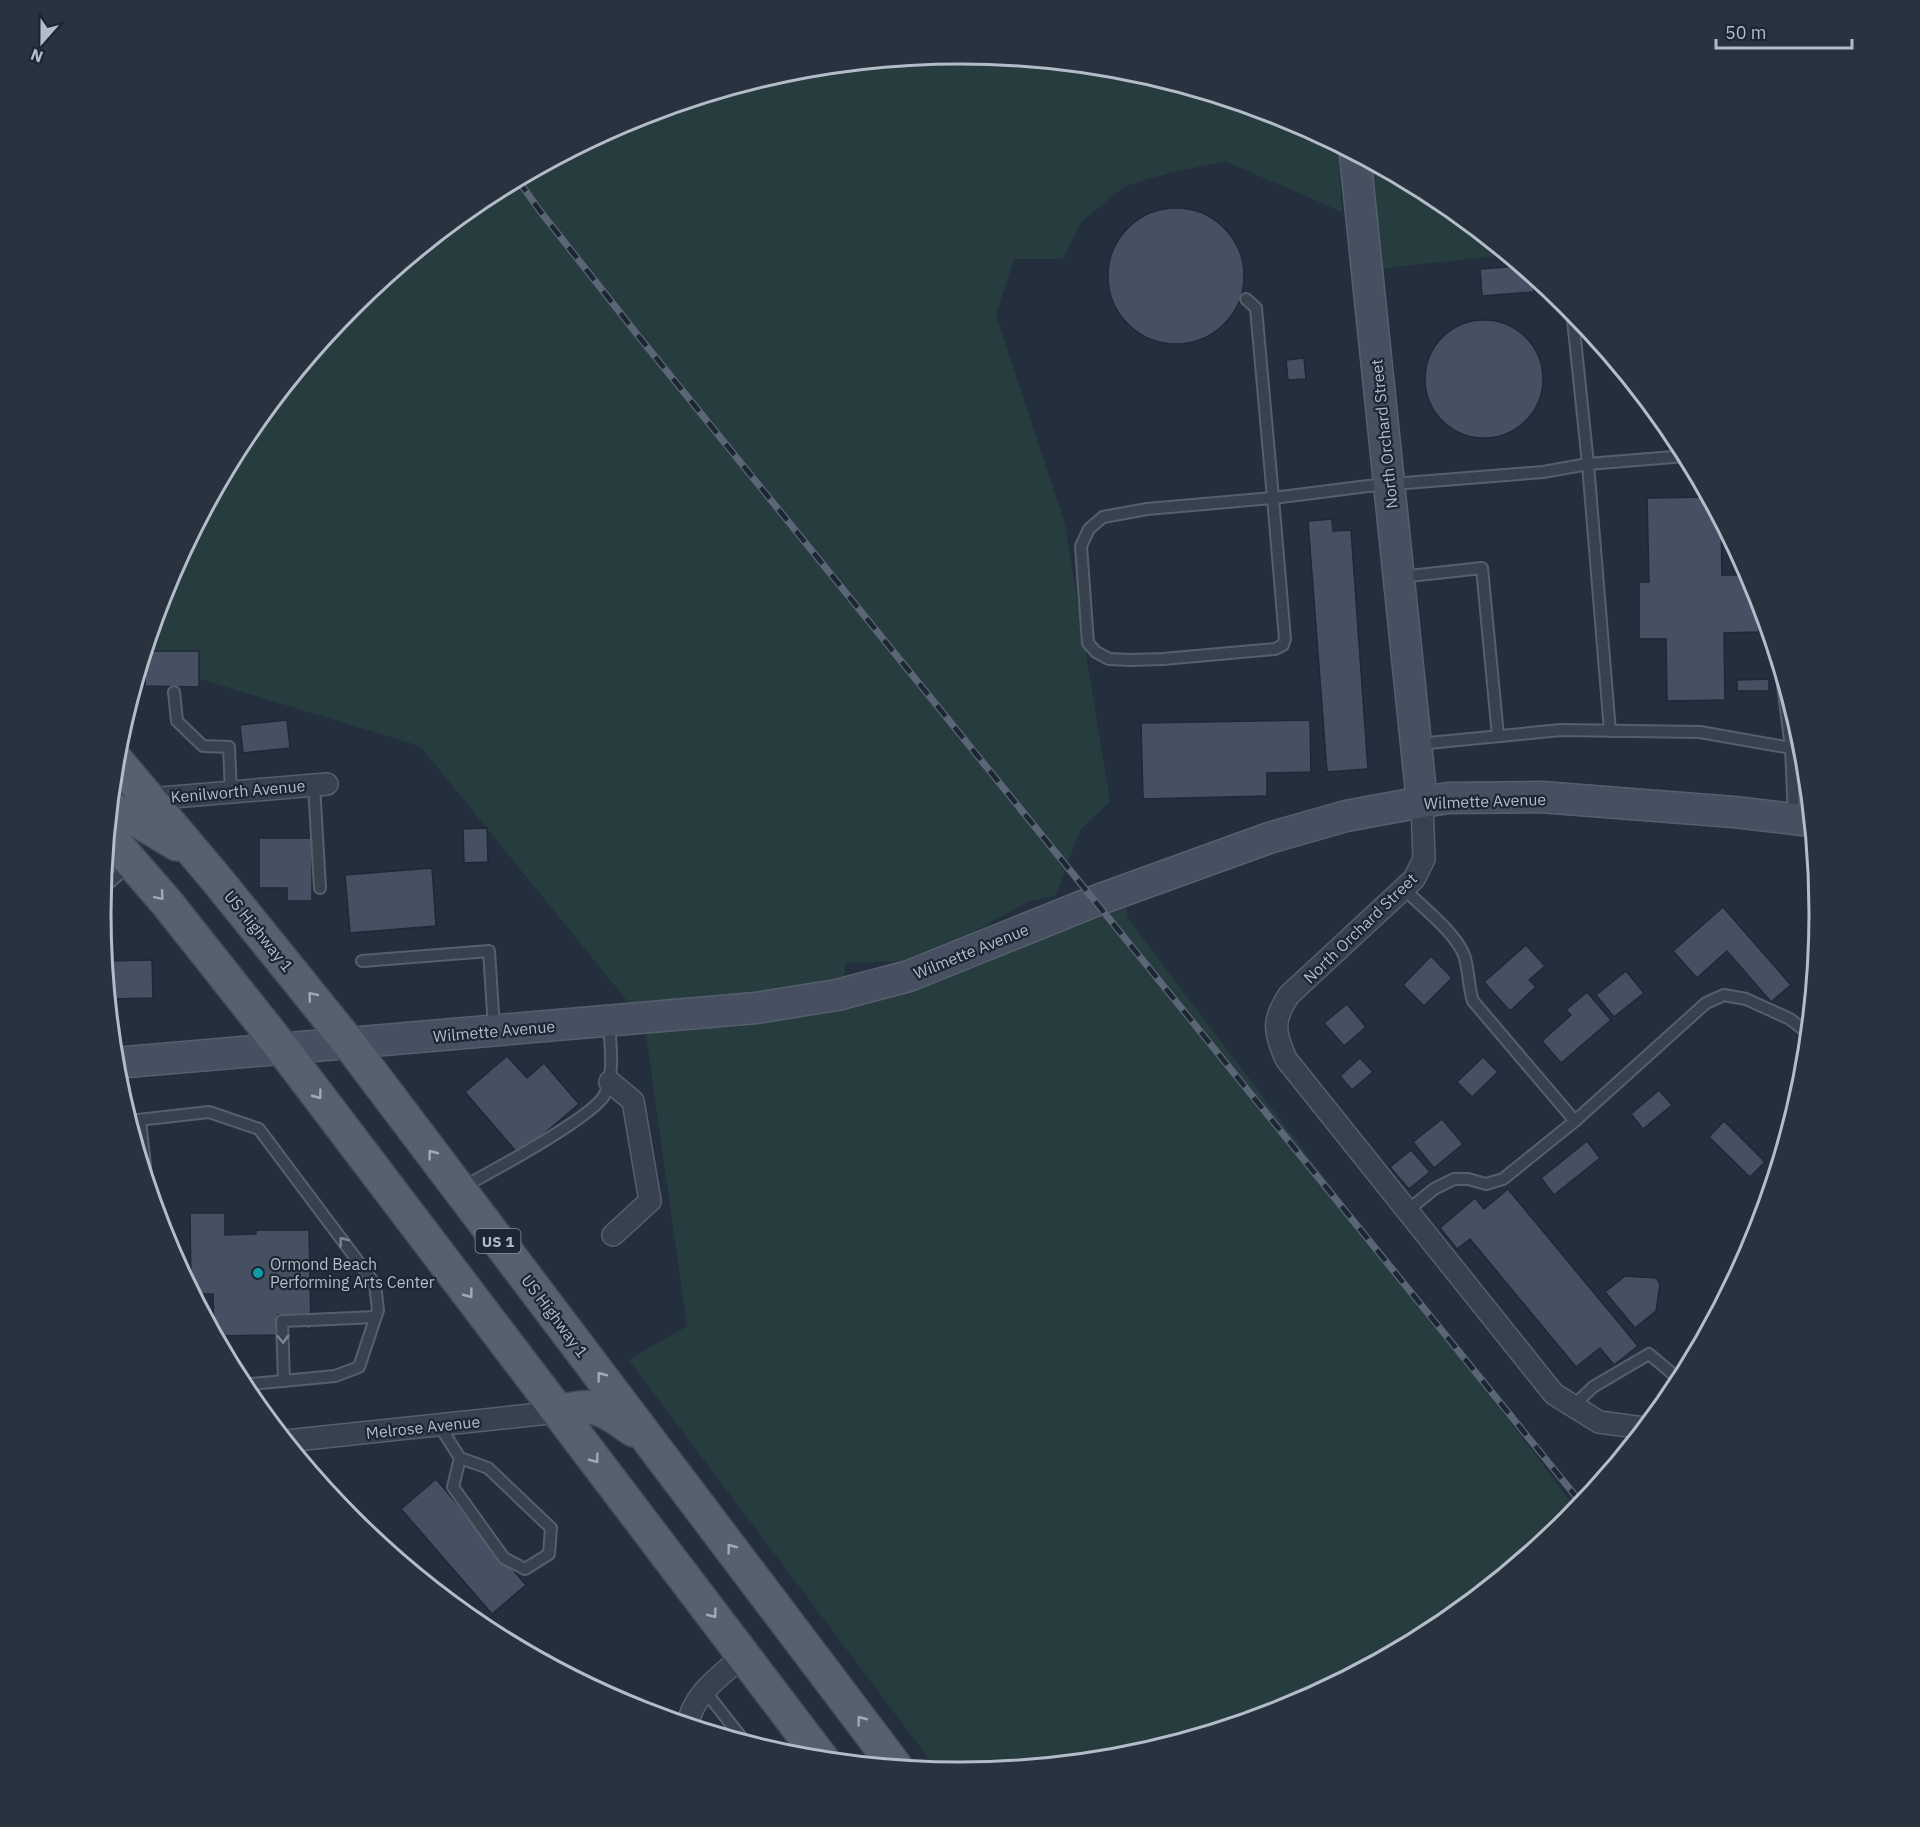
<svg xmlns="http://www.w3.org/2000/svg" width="1920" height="1827" viewBox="0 0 1920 1827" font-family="'IBM Plex Sans',sans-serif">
<rect width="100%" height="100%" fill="#242f3e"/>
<g fill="#263c3f">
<path d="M960,54l168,17 161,49 49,25 4,67 -117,-51 -59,13 -41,12 -44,36 -18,37h-49l-18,56 69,209 45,278 -30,28 -24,66 -27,5 -79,44 -39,16 -66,2 -1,20 -211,25 -213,-262 -266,-81 -15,10 27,-91 80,-148 106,-130 131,-107 148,-80 162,-49z"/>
<path d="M1365,160l73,39 68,56 -130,14z"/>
<path d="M1125,901l3,18 449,591 -9,12 -131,106 -148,80 -162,49 -167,16 -22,-2 -309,-411 58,-34 -42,-298 110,-9z"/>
</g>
<g fill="#455162" stroke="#1f2835" stroke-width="1.5">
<circle cx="1176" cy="276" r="68"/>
<path d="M1519,266l14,12 1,14 -52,4 -2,-27z"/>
<circle cx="1484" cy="379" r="59"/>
<path d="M1304,358l2,21 -18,1 -2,-20z"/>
<path d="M1707,497l14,26 1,52h27l9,24 1,33 -35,1 1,67 -58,1 -1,-62h-27v-57h10l-2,-84z"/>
<path d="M1332,519l1,12 18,-1 17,239 -41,3 -19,-251z"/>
<path d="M146,651h53v36l-54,-1z"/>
<path d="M1769,679v12h-32v-11z"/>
<path d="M287,720l3,28 -47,5 -3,-28z"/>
<path d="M1310,720l1,52 -44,1v23l-124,3 -2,-76z"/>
<path d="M487,828l1,34 -24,1 -1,-34z"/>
<path d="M259,838h53v63h-25v-13h-28z"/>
<path d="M432,868l4,58 -86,7 -5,-58z"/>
<path d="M1723,907l68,78 -20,17 -44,-51 -30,27 -24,-27z"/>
<path d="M1526,945l19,21 -16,14 7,7 -26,24 -26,-29z"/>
<path d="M1431,956l21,22 -28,28 -21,-21z"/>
<path d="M152,960l1,38 -44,1 -4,-38z"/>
<path d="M1626,971l18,22 -30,24 -18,-22z"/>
<path d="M1587,992l24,28 -50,43 -19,-22 29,-26 -5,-5z"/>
<path d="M1347,1004l19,23 -22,19 -20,-23z"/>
<path d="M507,1056l20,22 17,-15 35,41 -60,51 -54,-63z"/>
<path d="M1483,1057l15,15 -26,25 -15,-15z"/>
<path d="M1360,1058l13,14 -21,18 -12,-14z"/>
<path d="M1659,1090l13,15 -29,24 -12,-15z"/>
<path d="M1442,1119l21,25 -29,24 -21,-26z"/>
<path d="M1724,1121l41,41 -15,15 -41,-40z"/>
<path d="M1587,1141l13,17 -46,37 -13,-17z"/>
<path d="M1411,1150l19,22 -21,17 -19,-22z"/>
<path d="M1508,1189l130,157 -24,19 -14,-17 -24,19 -106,-128 -13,10 -17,-21 35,-30 9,11z"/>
<path d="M190,1213h35v22l31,-1v-4h53l2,99h-5v-15l-28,1 1,20 -63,1 -2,-4 -1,-38h-19l-3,-4z"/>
<path d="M1625,1276l31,2 4,6 -4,27 -21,17 -30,-36z"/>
<path d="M436,1479l90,106 -34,29 -91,-105z"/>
<path d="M338,1504h11v13z"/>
</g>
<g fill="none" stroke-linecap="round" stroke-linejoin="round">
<defs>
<g id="lane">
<path d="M1246,299l10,9 17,190 95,-12 175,-14 45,-8 -16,-154"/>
<path d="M1273,498l12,141 -2,6 -8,4 -112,10 -33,1 -21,-1 -13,-7 -8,-9 -7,-97 8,-17 14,-12 44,-8z"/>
<path d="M1400,577l82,-9 16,168"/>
<path d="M1782,677l9,71"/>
<path d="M174,692l3,29 26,25 26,1 2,45"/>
<path d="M1610,731l-22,-267 97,-8"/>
<path d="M1418,744l143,-14 139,2 91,16 3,68"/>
<path d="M314,785l6,103"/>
<path d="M103,888l27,-23"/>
<path d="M1404,889c17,17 51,43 60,66 5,14 4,31 9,46l102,120"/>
<path d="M362,961l127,-10 5,77"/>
<path d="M140,1120l6,55"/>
<path d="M129,1121l80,-9 50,17 116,155 3,26 -19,57 -24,9 -93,9"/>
<path d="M463,1187c26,-14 132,-71 142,-93 10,-21 5,-50 4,-73"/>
<path d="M1407,1211l27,-22 20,-10h14l18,5 17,-5 72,-58 131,-118 18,-8 22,4 44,20 18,14"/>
<path d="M310,1320l65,-3"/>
<path d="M284,1381l-2,-60 24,-1"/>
<path d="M1573,1406l20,-19 56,-33 31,26"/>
<path d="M439,1425l21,33 28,10 63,60 -2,26 -24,15 -21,-11 -51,-71 7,-29"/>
<path d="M705,1691l40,51"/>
</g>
<g id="street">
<path d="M149,799l178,-15"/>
<path d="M1422,802l2,57 -10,20 -125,116c-17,25 -15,37 -3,64l268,335 45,28 45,6"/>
<path d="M610,1082l23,19 17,100 -37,34"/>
<path d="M286,1441l273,-29"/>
<path d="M688,1725c4,-31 34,-50 56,-70"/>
</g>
<g id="secondary">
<path d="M1355,155l67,647"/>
<path d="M115,1063l641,-55 81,-13 72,-19 186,-75 174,-63 77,-22 76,-14 27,-4 92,-1 193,15 76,9"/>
</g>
<g id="primary">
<path d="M116,760l102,121 130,161 548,725"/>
<path d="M111,809l31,14 35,21"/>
<path d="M108,835l59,68 115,145 540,711"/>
<path d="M559,1412c40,-10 42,-4 75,18"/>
</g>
</defs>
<use href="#lane" stroke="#565f6c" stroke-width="14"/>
<use href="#street" stroke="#565f6c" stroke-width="24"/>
<use href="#secondary" stroke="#565f6c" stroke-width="33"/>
<use href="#primary" stroke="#414a57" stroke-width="36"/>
<use href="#lane" stroke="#38414e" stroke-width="10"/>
<use href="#street" stroke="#38414e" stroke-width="21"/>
<use href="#secondary" stroke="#465061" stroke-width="30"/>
<use href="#primary" stroke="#56606e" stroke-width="33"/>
<defs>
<path id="rail" d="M518,180l22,31 100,127 942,1166"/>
</defs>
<use href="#rail" stroke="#5a6575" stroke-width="7"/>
<use href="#rail" stroke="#1d2633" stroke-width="4.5" stroke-dasharray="14" stroke-linecap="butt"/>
</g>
<defs><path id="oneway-chevron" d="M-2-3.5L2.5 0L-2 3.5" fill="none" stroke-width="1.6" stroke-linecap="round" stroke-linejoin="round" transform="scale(1.5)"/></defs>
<g stroke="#a1aab7">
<use href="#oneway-chevron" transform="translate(160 896) rotate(49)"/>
<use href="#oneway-chevron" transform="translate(312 996) rotate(-129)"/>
<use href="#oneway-chevron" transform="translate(318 1095) rotate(53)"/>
<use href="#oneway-chevron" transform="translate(432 1154) rotate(-127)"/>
<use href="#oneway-chevron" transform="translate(469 1294) rotate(53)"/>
<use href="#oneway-chevron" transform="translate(601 1376) rotate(-127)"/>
<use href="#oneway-chevron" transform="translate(595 1459) rotate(53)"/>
<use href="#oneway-chevron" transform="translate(731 1548) rotate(-127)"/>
<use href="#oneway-chevron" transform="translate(713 1614) rotate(53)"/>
<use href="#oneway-chevron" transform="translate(861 1720) rotate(-127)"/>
</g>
<g stroke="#7c8592">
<use href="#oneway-chevron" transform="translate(343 1241) rotate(-127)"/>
<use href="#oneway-chevron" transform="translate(283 1339) rotate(88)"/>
</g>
<circle fill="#0f9aa8" stroke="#1d2633" stroke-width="2" cx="258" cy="1273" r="6"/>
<g text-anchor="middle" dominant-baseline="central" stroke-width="4.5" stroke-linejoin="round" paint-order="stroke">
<rect fill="#1d2633" stroke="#878f9c" stroke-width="1.5" x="475.5" y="1229" width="45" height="24" rx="4.5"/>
<g font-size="15" font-weight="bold" fill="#b4bcc9">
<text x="498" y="1241">US 1</text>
</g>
<g font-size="16" fill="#b4bcc9" stroke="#1d2633">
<text transform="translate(1384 434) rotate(-96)">North Orchard Street</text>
<text transform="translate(238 791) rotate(-5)">Kenilworth Avenue</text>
<text transform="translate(1485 801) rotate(-2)">Wilmette Avenue</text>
<text transform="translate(1360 928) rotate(-44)">North Orchard Street</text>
<text transform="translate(259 931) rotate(51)">US Highway 1</text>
<text transform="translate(971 951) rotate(-22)">Wilmette Avenue</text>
<text transform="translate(494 1031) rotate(-5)">Wilmette Avenue</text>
<text transform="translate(555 1316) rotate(53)">US Highway 1</text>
<text transform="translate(423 1427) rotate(-6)">Melrose Avenue</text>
</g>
<g font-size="16" fill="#b4bcc9" stroke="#1d2633" text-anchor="start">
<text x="270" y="1264">Ormond Beach<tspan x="270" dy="18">Performing Arts Center</tspan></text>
</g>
</g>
<path d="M0 0H1920V1827H0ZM111 913a849 849 0 1 1 1698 0a849 849 0 1 1-1698 0Z" fill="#29323f" fill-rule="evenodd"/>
<path fill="none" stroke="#b4bcc9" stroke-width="3" d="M111 913a849 849 0 1 1 1698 0a849 849 0 1 1-1698 0Z"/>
<g transform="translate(42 42) rotate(201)" stroke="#1d2633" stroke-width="4.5" paint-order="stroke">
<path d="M0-4.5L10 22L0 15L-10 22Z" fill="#b4bcc9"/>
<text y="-9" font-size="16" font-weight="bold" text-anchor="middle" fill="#b4bcc9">N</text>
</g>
<path d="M1716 39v9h136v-9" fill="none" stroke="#b4bcc9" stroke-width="3"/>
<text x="1725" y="39" font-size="18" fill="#b4bcc9" stroke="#1d2633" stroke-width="4.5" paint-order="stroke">50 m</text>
</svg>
